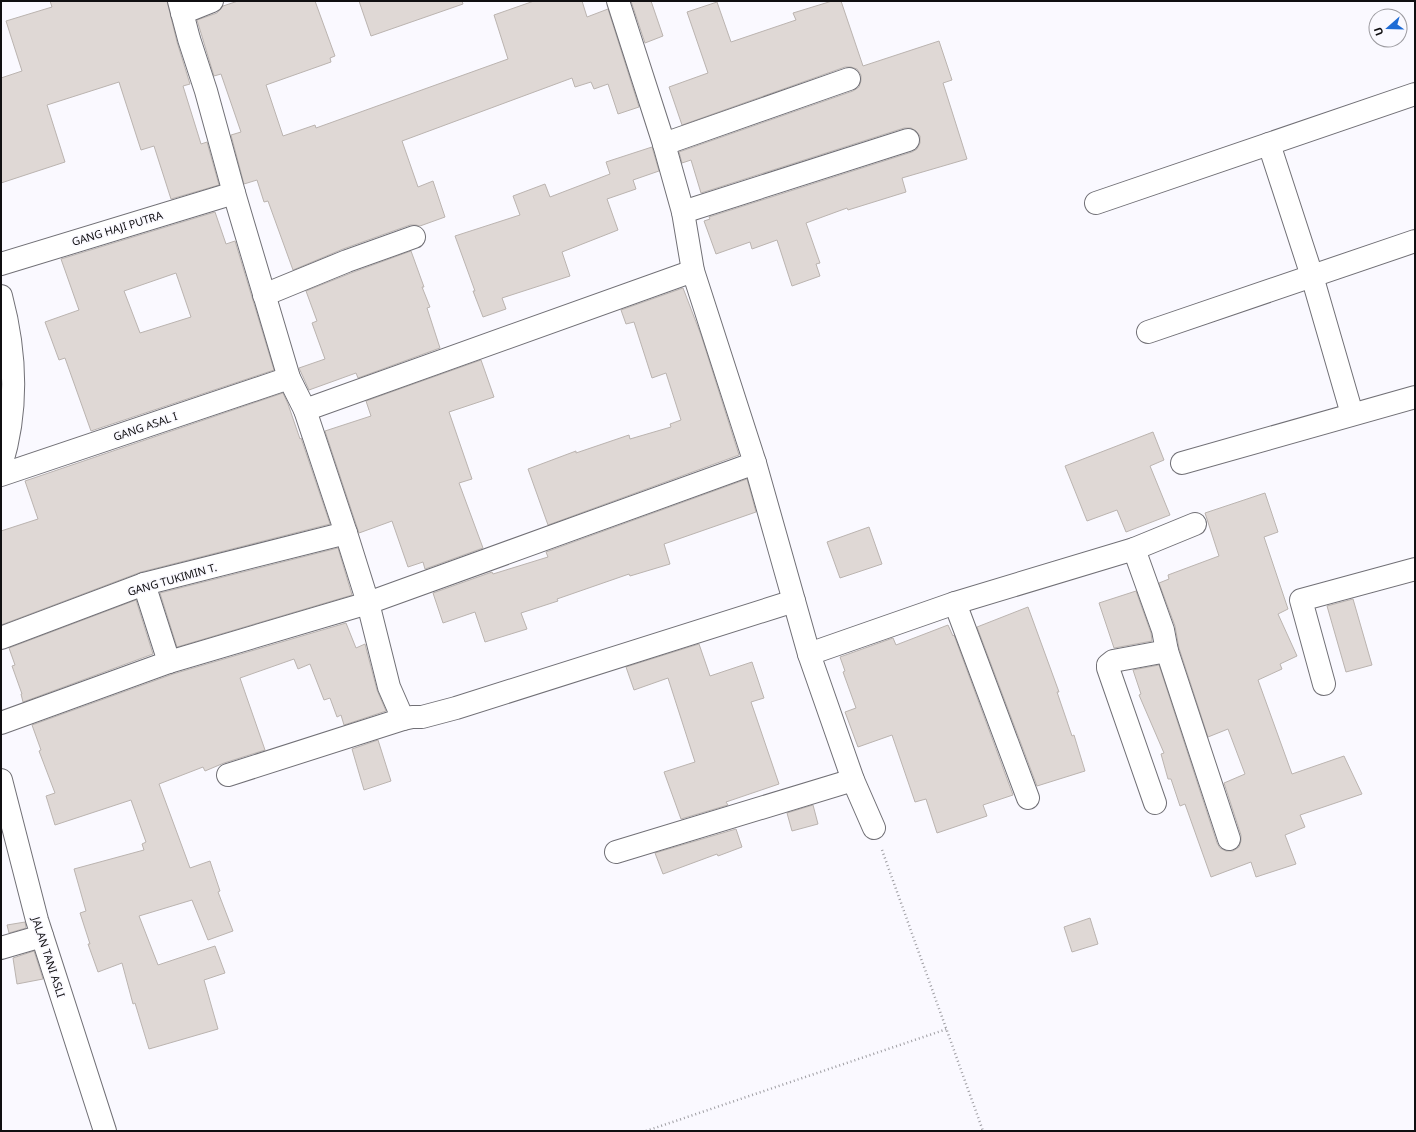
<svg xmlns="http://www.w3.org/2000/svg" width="1416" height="1132" viewBox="0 0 1416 1132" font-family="'Noto Sans',sans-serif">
<rect width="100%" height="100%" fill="#faf9ff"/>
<g fill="#dfd8d5" stroke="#bbb4b0" fill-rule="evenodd">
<path d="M50,1h117l10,41 13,42 -7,2 18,58 6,-2 12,43 -48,14 -17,-53 -13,4 -22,-68 -72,23 18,57 -64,21v-105l21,-7 -16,-50 46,-14z"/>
<path d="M238,1h77l20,55 -5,2 1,4 -65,23 17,51 32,-11 1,3 192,-69 -14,-44 40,-14h48l5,16 21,-8 31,98 -21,7 -10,-30 -14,5 -3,-7 -16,5 -3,-9 -170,63 16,46 15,-6 12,36 -25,9 -4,-1h-6l-67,24 -50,21 -25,-69 -4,1 -7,-22 -13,4 -13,-49 10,-3 -20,-58 -7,2 -17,-56 20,-7 6,-7z"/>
<path d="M359,1h103l1,3 -92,32z"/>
<path d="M631,1h20l12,35 -18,7z"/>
<path d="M832,1h9l22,65 76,-25 13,39 -9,3 24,76 -65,19 4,14 -58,18 -1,-2 -41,15 14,40 -4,1 4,12 -28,10 -15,-46 -25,9 -2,-7 -34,12 -12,-33 6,-2 -1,-2 203,-65 5,-3 3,-6v-7l-4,-5 -5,-3h-7l-203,65 -10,-33 -9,3 -3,-11 174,-61 6,-4 2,-6v-6l-4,-6 -6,-2h-6l-163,58 -13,-38 39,-14 -21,-61 30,-10 14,40 65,-22 -3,-7z"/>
<path d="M652,147l7,24 -26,9 3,9 -29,10 11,31 -56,22 8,24 -68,22 4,11 -23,8 -10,-26h2l-20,-55 65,-21 -7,-19 32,-12 5,13 60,-23 -4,-12z"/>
<path d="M215,212l11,32 9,-3 39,129 -183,61 -26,-73 -6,2 -14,-38 34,-12 -18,-51zM176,273l15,44 -51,16 -16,-42z"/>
<path d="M411,251l13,36h-2l8,20 -3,1 13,40 -82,30 -2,-5 -47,17 -10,-22 26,-9 -13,-36 5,-2 -11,-30 45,-18z"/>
<path d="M683,288l18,47 38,120 -191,70 -20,-56 48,-18v2l53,-18 1,4 41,-12 -1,-3 11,-4 -15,-47 -14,5 -18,-56 -8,2 -5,-14z"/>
<path d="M481,360l13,37 -45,15 23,67 -13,4 24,65 -58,21 -2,-7 -15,5 -16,-46 -33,12 -34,-102 46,-15 -5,-15z"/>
<path d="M283,393l5,11 12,35 1,-1 29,86 -189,48 -140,53v-94l37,-12 -13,-38z"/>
<path d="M1153,432l11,28 -14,6 20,49 -44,17 -9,-22 -30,11 -22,-55z"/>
<path d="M747,479l9,33 -92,32 6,20 -40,12 -1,-2 -72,25 1,2 -37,12 6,16 -42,13 -10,-30 -32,11 -10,-30 59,-21 1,2 55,-17 -2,-5z"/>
<path d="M1265,493l13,39 -14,5 24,72 -10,5 19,42 -17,8 2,5 -24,11 34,94 52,-18 18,38 -62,21 5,12 -20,8 11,29 -40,13 -5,-15 -40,15 -26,-73 -5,2 -9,-27h-3l-7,-25 3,-1 -25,-58 2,-1 -8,-24 26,-5 58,178 3,5 6,3h7l6,-4 2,-6v-6l-17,-52 21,-9 -17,-45 -20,8 -29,-89 -4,-22 -16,-43 10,-4 -1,-4 51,-19 -14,-43z"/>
<path d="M869,527l13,37 -42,14 -13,-36z"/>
<path d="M338,548l14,47 -175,52 -17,-54z"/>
<path d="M1136,591l15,42 1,8 -38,7 -15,-45z"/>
<path d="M1353,599l19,66 -26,7 -19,-66z"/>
<path d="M136,600l17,54 -130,48 -2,-8h1l-10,-28 3,-1 -6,-17z"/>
<path d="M1028,607l31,85h-2l15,44 2,-1 11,36 -48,15 -60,-159z"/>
<path d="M346,623l10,25 9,-4 12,46 9,21 -42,14 -3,-10 -4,2 -7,-19 -6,2 -14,-36 -12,5 -4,-10 -54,19 25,72 -41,13 -19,8 -2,-4 -44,17 31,84 20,-7 10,30 -2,1 15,39 -25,9 -16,-40 -53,16 19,49 57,-19 10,27 -21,7 14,49 -69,20 -14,-46 -2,1 -11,-41 -24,9 -10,-28h2l-10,-31 6,-2 -12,-42 70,-19 -2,-6 4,-2 -15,-42 -76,25 -9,-29 9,-3 -16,-42 2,-1 -9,-25 141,-51z"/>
<path d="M948,625l5,11 1,-1 59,160 -30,10 4,11 -50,17 -11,-34 -11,3 -23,-67 -34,12 -13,-35 11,-4 -13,-36 2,-1 -5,-14 53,-19 3,7z"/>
<path d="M699,644l11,32 42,-14 12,36 -13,4 28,82 -53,18 2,3 -47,14 -17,-47 31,-10 -27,-84 -34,12 -8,-23z"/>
<path d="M378,740l13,41 -27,9 -12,-41z"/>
<path d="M813,805l5,19 -26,7 -5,-18z"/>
<path d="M736,829l6,18 -24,9 -1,-2 -54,20 -8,-21z"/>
<path d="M1090,918l8,26 -26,8 -8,-25z"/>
<path d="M25,922l1,6 -17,5 -2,-8z"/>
<path d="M34,951l9,28 -26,5 -4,-26z"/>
</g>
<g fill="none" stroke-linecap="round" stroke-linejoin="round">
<defs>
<g id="minor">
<path d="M179,1l10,38 17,52 28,102 55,185 16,32 41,123 22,70 21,84 14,32 -175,56"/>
<path d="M618,1l46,143 19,68 10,59 62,192 54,191 44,126 21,48"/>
<path d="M182,13l30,-12"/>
<path d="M664,144l185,-65"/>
<path d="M1269,144l43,132 40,138"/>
<path d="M1096,203l319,-109"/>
<path d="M683,212l225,-72"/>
<path d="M1,264l233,-71"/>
<path d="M264,295l83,-34 67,-24"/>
<path d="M1,296c15,56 17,115 0,170"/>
<path d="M1148,332l267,-91"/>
<path d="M305,410l388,-139"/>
<path d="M1182,463l233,-66"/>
<path d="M1,475l288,-97"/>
<path d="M1134,549l61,-25"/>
<path d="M144,584l25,78"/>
<path d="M955,603l73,195"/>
<path d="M1,638l143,-54 202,-51"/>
<path d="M809,654l146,-51 179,-54 29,81 4,21 62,188"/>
<path d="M1324,684l-23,-84 114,-31"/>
<path d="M403,719l9,-2h10l34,-9 338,-107"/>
<path d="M1,723l168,-61 199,-59 387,-140"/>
<path d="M1,780l36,140 68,211"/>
<path d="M1155,803l-47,-135v-3l5,-4 54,-10"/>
<path d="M616,852l237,-72"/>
<path d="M1,948l41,-12"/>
</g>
</defs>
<use href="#minor" stroke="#717076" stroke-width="24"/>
<g stroke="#9e9da2" stroke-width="2.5" stroke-dasharray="1 3" stroke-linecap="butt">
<path d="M882,850l101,281"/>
<path d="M646,1131l301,-102"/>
</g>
<use href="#minor" stroke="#fff" stroke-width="22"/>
</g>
<g text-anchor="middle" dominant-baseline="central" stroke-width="3" stroke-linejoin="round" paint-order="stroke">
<g font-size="11" fill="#100f11" stroke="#faf9ff">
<text transform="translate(117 228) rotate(-17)">GANG HAJI PUTRA</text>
<text transform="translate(145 426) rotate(-19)">GANG ASAL I</text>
<text transform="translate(172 579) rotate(-16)">GANG TUKIMIN T.</text>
<text transform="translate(49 957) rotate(72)">JALAN TANI ASLI</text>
</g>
</g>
<rect width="1416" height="1132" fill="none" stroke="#100f11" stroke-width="4"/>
<g transform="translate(1388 28) rotate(250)"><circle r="19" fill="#faf9ff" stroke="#9c9ba0"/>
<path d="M0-3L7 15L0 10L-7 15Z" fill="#1e6bd5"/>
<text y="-6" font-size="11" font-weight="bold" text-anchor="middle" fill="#100f11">U</text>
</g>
</svg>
